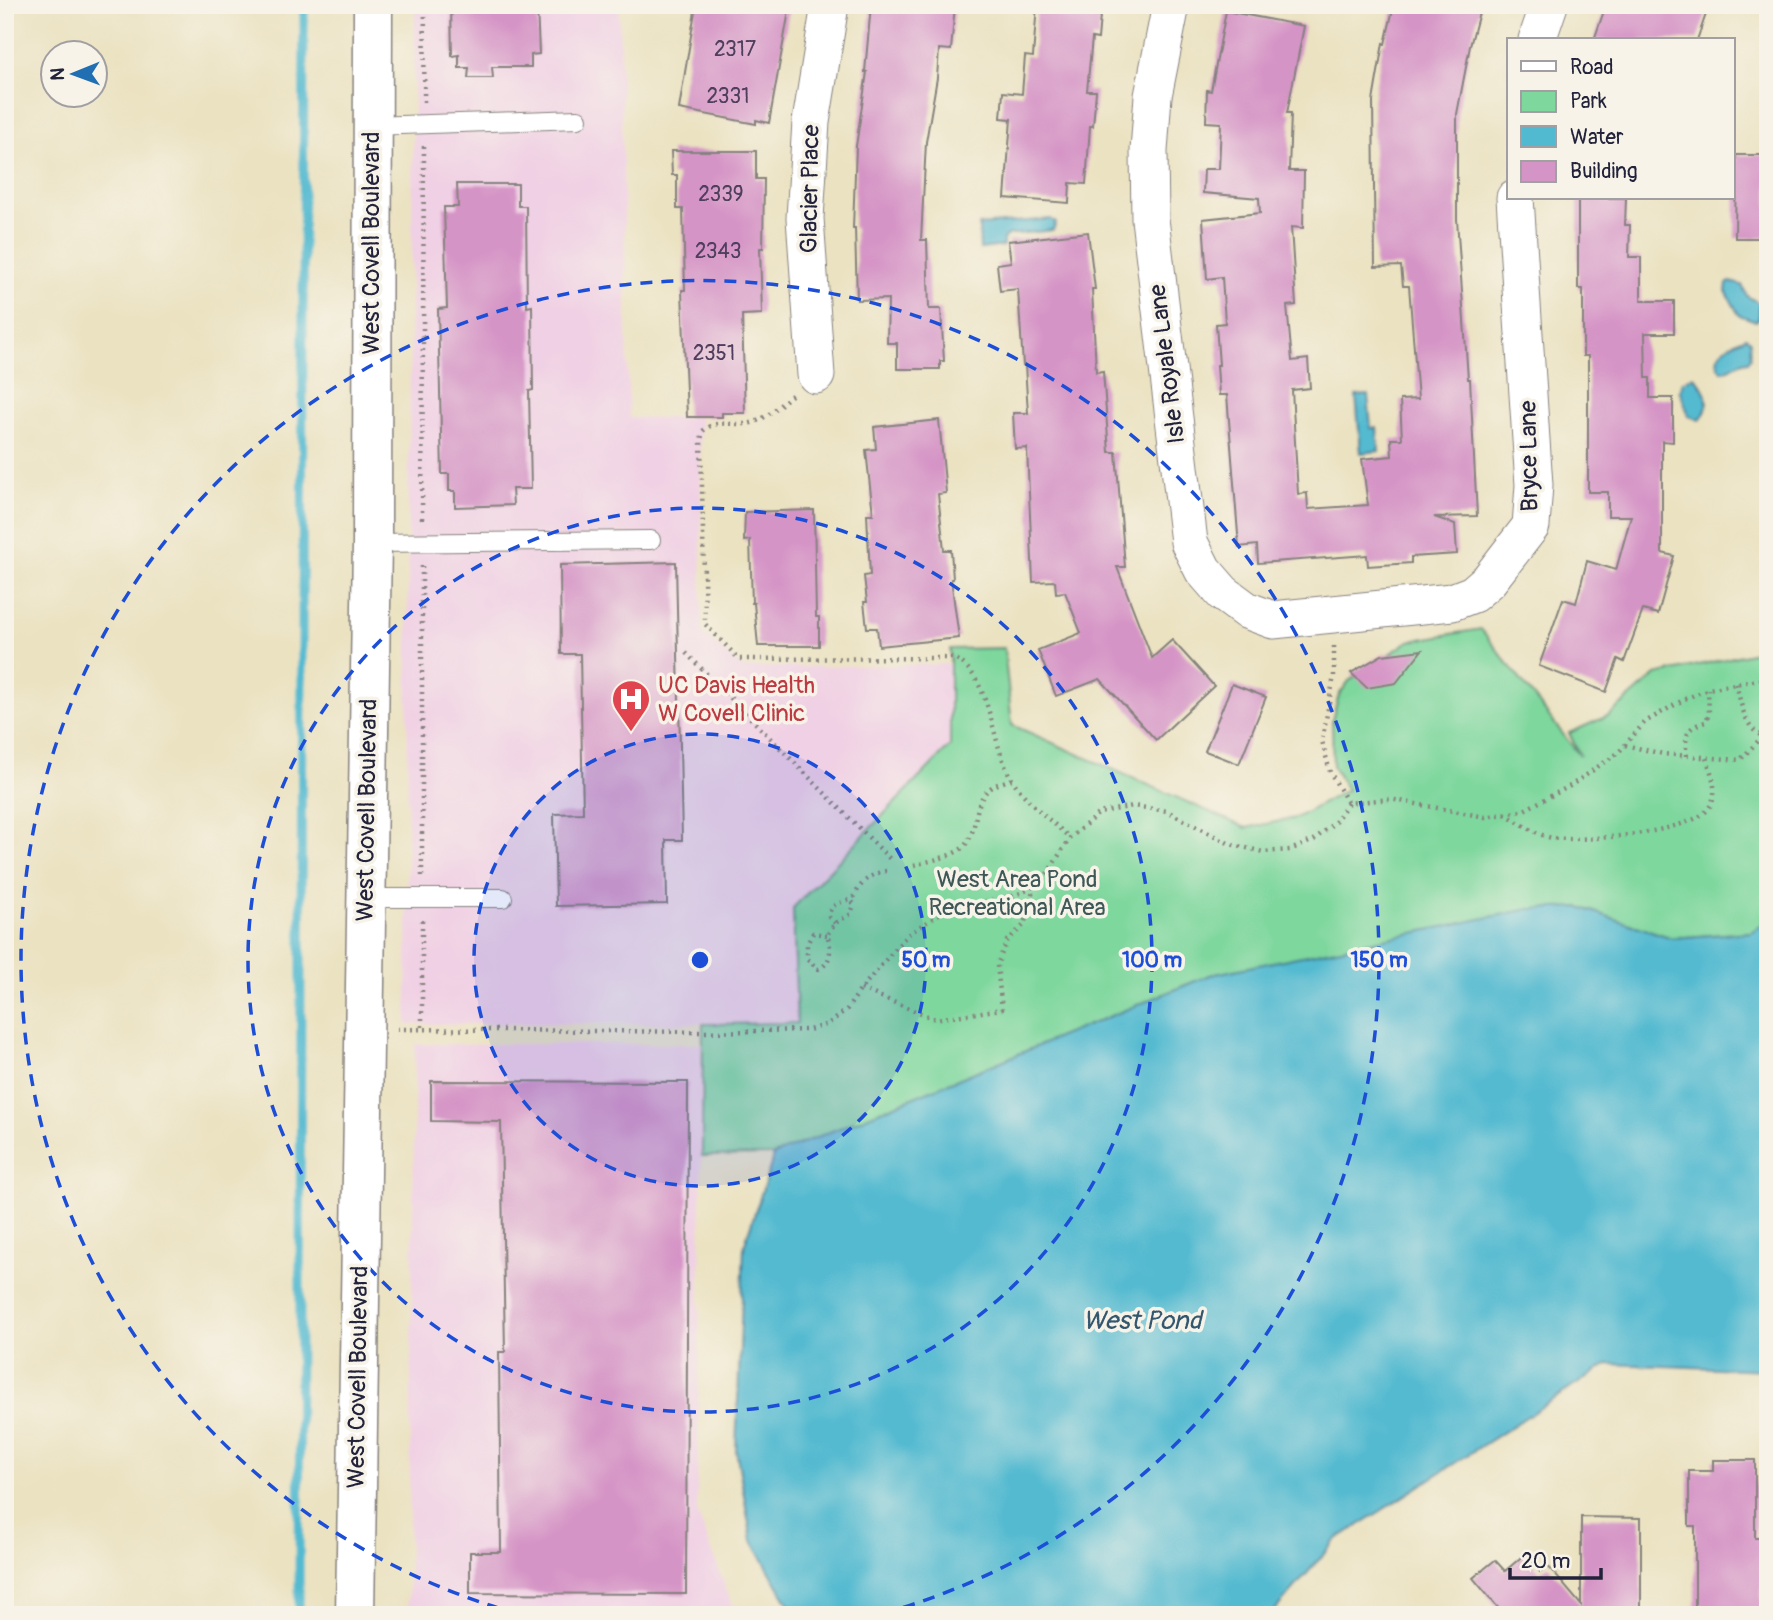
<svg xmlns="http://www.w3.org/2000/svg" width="1773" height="1620" viewBox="0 0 1773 1620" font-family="Pangolin,sans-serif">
<rect width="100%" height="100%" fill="#f7f3e8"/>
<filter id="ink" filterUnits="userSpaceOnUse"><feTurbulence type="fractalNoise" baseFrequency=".0143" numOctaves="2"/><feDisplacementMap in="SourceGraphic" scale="14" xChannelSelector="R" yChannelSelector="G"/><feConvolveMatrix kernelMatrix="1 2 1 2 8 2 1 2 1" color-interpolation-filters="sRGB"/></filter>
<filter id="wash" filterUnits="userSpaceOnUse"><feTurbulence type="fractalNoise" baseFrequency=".00686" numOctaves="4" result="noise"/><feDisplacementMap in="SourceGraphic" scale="28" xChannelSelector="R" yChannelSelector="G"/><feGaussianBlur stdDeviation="1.57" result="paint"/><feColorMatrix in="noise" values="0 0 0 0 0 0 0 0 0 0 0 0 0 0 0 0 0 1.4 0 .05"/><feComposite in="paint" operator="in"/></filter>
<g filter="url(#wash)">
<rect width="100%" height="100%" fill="#ebe2c1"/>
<g fill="#f0d0e4">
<path d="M415,5h204l10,413h71l2,215 40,35 209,-4 -1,82 -157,162 4,115 -390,1 1,-507z"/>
<path d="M415,1044h288l-6,468 36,95 7,8h-332z"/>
</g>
<path fill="#7ed79d" stroke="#507c6c" stroke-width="2" d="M1481,629l99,127 -11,-23 41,-18 46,-40 112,-26v272l-17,11 -79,6 -93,-31 -369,68 -436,180 -72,1 1,-132 94,-1 -4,-115 157,-162v-97l54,-1 8,77 234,103 50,-10 51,-28 -14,-23 -1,-47 7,-25 10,-14 60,-40z"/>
<g fill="#52bad0" stroke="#3a6e86" stroke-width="2">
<path d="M1051,219l5,4 -3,7 -46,5 -4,4v7l-23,3 -1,-24z"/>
<path d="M1730,282l12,3 5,11 12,7v15l-3,3 -17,-6 -13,-24 1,-7z"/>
<path d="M1746,337l4,3 1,17 -3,4c-12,1 -18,10 -26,10 -15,-17 10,-28 24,-34z"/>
<path d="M1693,376c13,11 20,30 7,44l-11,-4 -9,-25 2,-8z"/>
<path d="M1368,395l3,33h6l2,23 -18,2 -5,-57z"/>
<path d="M1579,907l93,31 79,-6 17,-11v449l-160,-6 -272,176 -65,75h-476l-43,-74 -16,-91 8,-204 30,-91 436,-180 319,-66z"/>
</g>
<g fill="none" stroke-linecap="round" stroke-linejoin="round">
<path stroke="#52bad0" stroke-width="9" d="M299,1615l5,-1610"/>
</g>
<g id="blocks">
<g fill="#d594c6">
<path d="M451,5h86l2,49 -8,1v12h-39l1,11h-25l1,-10h-10v-13l-7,1z"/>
<path d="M696,5h94l-21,118 -13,-3v4l-77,-15z"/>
<path d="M871,5h84l-4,45 -12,-1 -2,29 -11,64 -5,98h6l2,69h12l3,52h-4v8h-43v-26h-10l1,-44 -31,1 -2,-72h-2l3,-82 11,-74h-2z"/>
<path d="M1037,5h64l-3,34 -6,-1 -5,53h9l-3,35h-3l-4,58 -16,-1 -1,20 -64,-5 6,-79 -10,-1 2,-26 19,2 3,-38 8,1z"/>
<path d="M1394,5h87l-11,41 -13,68v105l11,160h2l7,137 -43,1 21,7 2,30 -46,3v6l-43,3 -1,-11 -109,8 -1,-18 -18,2 -12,-152h-8l-2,-30h2l-3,-41 9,-1 -3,-46 -15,2 -4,-60 57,-6 -1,-15 -56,-5 1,-24h15l2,-46 -15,-1 1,-32 4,1 15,-80 78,15 -17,87h4l-2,58h15l-1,57 -12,-1 5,78 -9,1 5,55 16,-2 2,29 -18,2 6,104 9,-1 1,16 60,-4 -6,-46 30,-3 -1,-17h11l-2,-39 18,-1 -9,-113h-6l-2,-20 -26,1 -2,-166 10,-58 2,1z"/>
<path d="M1606,5h76l24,9 -9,26h-103z"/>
<path d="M671,151h85v28h8l-1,69h-3l2,66 -20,1 3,98h-23v4h-35l-5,-127h3l-2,-81h-6v-34h-5z"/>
<path d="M1736,155h32v83h-33z"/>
<path d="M457,184h61v22h8l1,101 5,-1 1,84 -4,1 2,98h-19l1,16 -58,2v-16h-6v-17h-7l-4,-165 9,-1 -3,-101h14z"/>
<path d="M1578,198h48l-1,27h5l-1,32h12v44h33v32h-29l1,45h4v20h23v44l-11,-1v112l12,3 -16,58 -15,-4 -19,52 -6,-3 -12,33 -67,-26 24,-67 13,4 11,-42 29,9 15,-54h-23v-24h-20v-136h-5v-67h-5z"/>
<path d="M1088,232l7,57h-3l4,83 7,-1 6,81h7l9,115h-8l35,91 20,-18 42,46 -58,54 -56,-61 -44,17 -18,-46 43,-17 -16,-41 -9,1 -1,-12 -22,1 -6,-134 -12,1 -2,-36h15l-3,-48h-2l-5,-76 -18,2 -3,-27 14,-2 -3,-21z"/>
<path d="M939,420l7,73 -8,1 6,56h7l2,29h-2l8,59 -80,8 -2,-18h-10l-3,-26h3l-3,-26 6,-1 -3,-61h6l-7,-64 10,-1 -2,-22z"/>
<path d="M814,510l2,107h3v29h-61l-4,-43h-2l-2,-63 -6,1 1,-29z"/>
<path d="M676,562l6,278h-16l1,64 -111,2 -2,-92 29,-1 -3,-159h-19l-1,-89z"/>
<path d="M1422,650l-26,33 -29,5 -16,-15 31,-18z"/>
<path d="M1232,684l34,13 -27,67 -34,-13z"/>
<path d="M431,1081l257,1 -2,512 -216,-1v-41h31l-2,-200h6l-4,-230 -70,-1z"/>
<path d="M1713,1460h42v78h6l1,77h-67v-89h-6v-55h24z"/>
<path d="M1581,1517l60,1v97h-137l-31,-37 22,-18 10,11 20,-17 15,18 8,-6 33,39z"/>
</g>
</g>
</g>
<g filter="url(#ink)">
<use href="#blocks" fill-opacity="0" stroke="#86827e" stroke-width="2"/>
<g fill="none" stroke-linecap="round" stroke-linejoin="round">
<defs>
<g id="lane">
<path d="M371,126l207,-7"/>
<path d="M372,543l279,-3"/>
<path d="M366,898h137"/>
</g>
<g id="street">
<path d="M1171,5l-18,91 -4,55 1,68 39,323 14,28 20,23 23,17 27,10 179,-18 21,-8 16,-14 42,-54 3,-41 -19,-287"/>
<path d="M1537,40l12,-35"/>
<path d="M816,375l-11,-157 6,-96 19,-117"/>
</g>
<path id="secondary" d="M355,1615l17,-1072 1,-538"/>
</defs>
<use href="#lane" stroke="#86827e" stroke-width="20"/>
<use href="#street" stroke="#86827e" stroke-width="39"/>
<use href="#secondary" stroke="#86827e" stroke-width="41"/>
<g stroke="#86827e" stroke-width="4.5" stroke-dasharray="2 5" stroke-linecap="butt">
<path d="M424,102l1,-97"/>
<path d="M792,395c-13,10 -25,24 -41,28 -17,4 -35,-5 -48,8l-2,9 4,184 34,35 215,-1c36,17 37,81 54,114 14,27 40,46 62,66"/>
<path d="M422,519l2,-373"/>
<path d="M1334,646v30l-12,65 8,31 18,31"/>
<path d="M686,653l204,206"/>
<path d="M1736,684c5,19 9,49 32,54"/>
<path d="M1625,745l38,9 77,6 22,-23"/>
<path d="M1686,756c0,-19 -2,-29 20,-34l3,-9 -1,-24"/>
<path d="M1505,814c14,8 33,22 48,24 29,4 138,-5 155,-29 12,-16 4,-34 -2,-51"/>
<path d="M914,865c15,-4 34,-7 47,-16 20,-16 9,-48 31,-62 6,-4 15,-6 21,-8"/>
<path d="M422,876v-310"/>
<path d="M422,920v109"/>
<path d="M835,923l-6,-6c1,-16 13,-13 23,-19 3,-2 5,-7 7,-10 6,-9 17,-16 28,-17"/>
<path d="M827,935l-14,-2 -6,11v15l11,10c14,-5 14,-22 9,-34l8,-12 16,-9 3,-10 -4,-5"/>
<path d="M861,989l74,30 67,-10 -5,-44 10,-24 17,-16 10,-39"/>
<path d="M397,1029l304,3 108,-2 19,-6 19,-15 14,-20 46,-54 35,-23 71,-16 17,-7 17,-15 23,-36 29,-25 34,-7 34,5 63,33 33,8 27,-2 24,-10 21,-18 13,-19 42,-4 95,18 37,-6 48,-25 48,-33 27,-31 40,-23 23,-10 60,-11"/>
</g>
<use href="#lane" stroke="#fff" stroke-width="18"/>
<use href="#street" stroke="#fff" stroke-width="37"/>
<use href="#secondary" stroke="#fff" stroke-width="38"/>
</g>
</g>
<circle cx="700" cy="960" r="226" fill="#1d4ed8" fill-opacity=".12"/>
<g fill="none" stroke="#1d4ed8" stroke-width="3.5" stroke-dasharray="12 9">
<circle cx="700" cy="960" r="226"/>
<circle cx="700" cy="960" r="452"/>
<path d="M519 1614A679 679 0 1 1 881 1614"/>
</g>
<defs>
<symbol id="hospital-pin" viewBox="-11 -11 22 30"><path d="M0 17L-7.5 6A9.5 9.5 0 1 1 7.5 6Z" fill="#e0444e" stroke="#f7f3e8"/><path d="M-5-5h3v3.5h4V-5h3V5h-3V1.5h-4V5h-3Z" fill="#fff"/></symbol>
</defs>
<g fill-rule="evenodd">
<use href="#hospital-pin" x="609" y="677" width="44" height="60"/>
</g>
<g text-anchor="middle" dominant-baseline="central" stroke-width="7" stroke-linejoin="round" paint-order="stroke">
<g font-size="21" fill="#4f3e5e">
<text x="735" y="49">2317</text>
<text x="728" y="96">2331</text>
<text x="721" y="194">2339</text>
<text x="718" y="251">2343</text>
<text x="714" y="353">2351</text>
</g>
<g font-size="24" fill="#22223b" stroke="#f7f3e8">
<text transform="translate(810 189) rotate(-89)">Glacier Place</text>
<text transform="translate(371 243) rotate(-90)">West Covell Boulevard</text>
<text transform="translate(1167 364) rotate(-97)">Isle Royale Lane</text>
<text transform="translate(1529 456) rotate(-91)">Bryce Lane</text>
<text transform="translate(367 810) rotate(-89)">West Covell Boulevard</text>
<text transform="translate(358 1377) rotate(-89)">West Covell Boulevard</text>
</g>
<g font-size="24" fill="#be3a42" stroke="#f7f3e8" text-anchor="start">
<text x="658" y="685">UC Davis Health<tspan x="658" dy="28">W Covell Clinic</tspan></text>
</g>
<g font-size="24" fill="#3e5858" stroke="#f7f3e8">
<text x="1017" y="879">West Area Pond<tspan x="1017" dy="28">Recreational Area</tspan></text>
</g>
<g font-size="26" font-style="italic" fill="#33576f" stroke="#f7f3e8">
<text x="1142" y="1321">West Pond</text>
</g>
</g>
<circle cx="700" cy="960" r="10" fill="#1d4ed8" stroke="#f7f3e8" stroke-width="3.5"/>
<g font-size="21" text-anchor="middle" font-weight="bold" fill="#1d4ed8" stroke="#f7f3e8" stroke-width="7" stroke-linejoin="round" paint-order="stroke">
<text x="926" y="967">50 m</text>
<text x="1152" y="967">100 m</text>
<text x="1379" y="967">150 m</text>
</g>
<rect width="1773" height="1620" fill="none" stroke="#f7f3e8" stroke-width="28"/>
<rect x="1507" y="38" width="228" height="161" fill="#f7f3e8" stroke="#a29fa3" stroke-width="2"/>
<rect x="1521" y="61" width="35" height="10" fill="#ffffff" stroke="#a29fa3" stroke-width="2"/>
<text x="1570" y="74" font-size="21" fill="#22223b">Road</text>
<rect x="1521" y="91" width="35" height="21" fill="#7ed79d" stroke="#a29fa3" stroke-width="2"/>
<text x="1570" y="108" font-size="21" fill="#22223b">Park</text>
<rect x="1521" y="126" width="35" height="21" fill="#52bad0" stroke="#a29fa3" stroke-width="2"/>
<text x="1570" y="144" font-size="21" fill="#22223b">Water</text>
<rect x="1521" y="161" width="35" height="21" fill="#d594c6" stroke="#a29fa3" stroke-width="2"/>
<text x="1570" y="178" font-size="21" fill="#22223b">Building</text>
<g transform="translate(74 74) rotate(269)"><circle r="33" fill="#f7f3e8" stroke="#a29fa3" stroke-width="2"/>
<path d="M0-5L12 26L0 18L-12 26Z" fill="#1f6fb2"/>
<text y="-10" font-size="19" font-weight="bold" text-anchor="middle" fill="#22223b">N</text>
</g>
<path d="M1510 1568v10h91v-10" fill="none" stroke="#22223b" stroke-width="3.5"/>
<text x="1521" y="1568" font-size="21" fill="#22223b" stroke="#f7f3e8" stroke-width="5" paint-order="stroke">20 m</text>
</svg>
